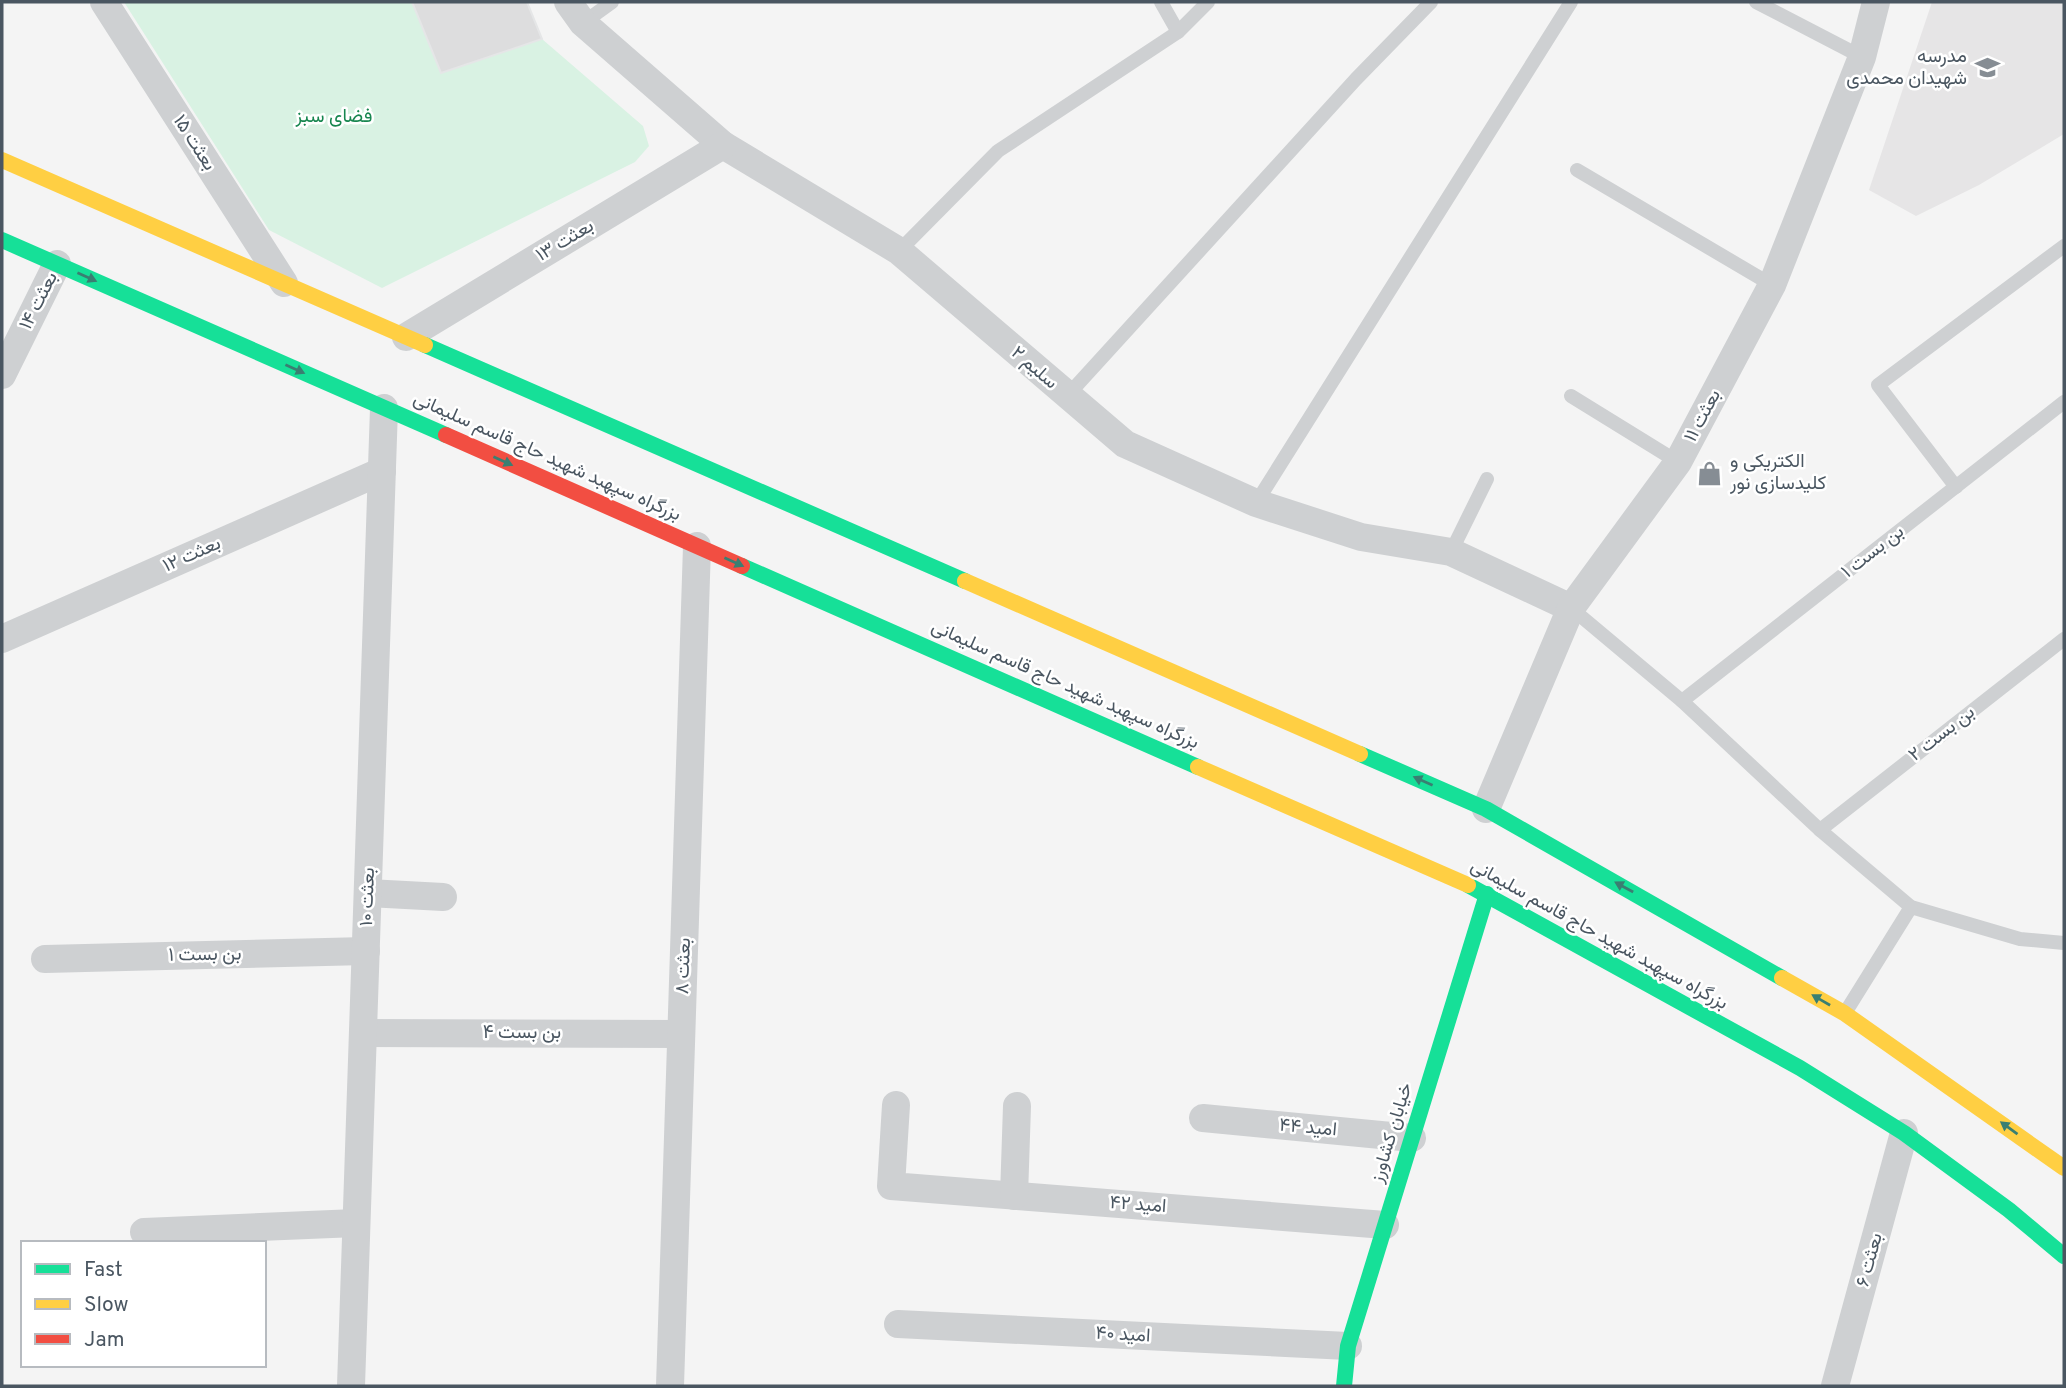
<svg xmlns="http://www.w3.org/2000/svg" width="2066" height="1388" viewBox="0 0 2066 1388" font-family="Overpass,Vazirmatn,sans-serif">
<rect width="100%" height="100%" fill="#f4f4f4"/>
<path fill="#e6e5e6" d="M1932,2h132v132l-85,51 -63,31 -47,-26z"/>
<path fill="#d9f2e3" d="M124,2h288l29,71 101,-34 101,87 6,20 -14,16 -253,126 -113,-58z"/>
<path fill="#ddddde" stroke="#e5e6e7" stroke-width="2" d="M412,2h115l15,37 -101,34z"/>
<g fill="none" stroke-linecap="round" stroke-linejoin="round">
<g stroke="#ced0d2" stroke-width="14">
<path d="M1161,2l17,30"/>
<path d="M1756,2l106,55"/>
<path d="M583,23l29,-21"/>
<path d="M1577,170l195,115"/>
<path d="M899,251l99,-100 180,-119 30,-30"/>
<path d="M1067,396l289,-317 75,-77"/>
<path d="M1571,396l107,66"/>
<path d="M1956,487l-78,-102 186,-139"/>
<path d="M1256,503l315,-501"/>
<path d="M1451,552l36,-73"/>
<path d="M1571,608l111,93 138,129 91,77 109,32 44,4"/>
<path d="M1682,701l382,-299"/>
<path d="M1820,830l244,-191"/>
<path d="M1845,1013l66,-106"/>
</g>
<g stroke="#ced0d2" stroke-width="28">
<path d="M104,2l180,281"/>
<path d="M568,2l15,21 140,122 176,106 226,193 131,59 105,34 90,15 120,56"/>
<path d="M406,337l317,-192"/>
<path d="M2,375l55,-111"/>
<path d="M2,639l380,-168"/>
<path d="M1486,809l85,-201 107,-146 94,-177 90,-228 14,-55"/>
<path d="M368,893l75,4"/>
<path d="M45,959l321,-8"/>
<path d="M363,1033l318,1"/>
<path d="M896,1105l-5,81 494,39"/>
<path d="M1203,1118l209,20"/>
<path d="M1014,1196l3,-90"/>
<path d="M144,1232l212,-9"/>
<path d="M898,1324l450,22"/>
<path d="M351,1386l33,-978"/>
<path d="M670,1386l27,-840"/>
<path d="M1835,1386l69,-253"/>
</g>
<g stroke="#16e098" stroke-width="16">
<path d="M2,240l444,195"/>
<path d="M425,345l540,236"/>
<path d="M742,566l456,201"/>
<path d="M1360,754l126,55 296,169"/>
<path d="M1468,885l332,183 104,65 105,77 55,46"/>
<path d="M1344,1386l4,-40 139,-452"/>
</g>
<g stroke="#ffcf43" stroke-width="16">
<path d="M2,160l423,185"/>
<path d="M965,581l395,173"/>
<path d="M1198,767l270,118"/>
<path d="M1782,978l62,35 220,155"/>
</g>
<path stroke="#f24e42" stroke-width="16" d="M446,435l296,131"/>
</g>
<defs><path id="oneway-solid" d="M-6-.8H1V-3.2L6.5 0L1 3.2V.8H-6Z" transform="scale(1.75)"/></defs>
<g fill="#3a7f72">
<use href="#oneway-solid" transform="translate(87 277) rotate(24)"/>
<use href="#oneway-solid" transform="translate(295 369) rotate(24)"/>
<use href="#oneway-solid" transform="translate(503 461) rotate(24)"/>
<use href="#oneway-solid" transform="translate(734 562) rotate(24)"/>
<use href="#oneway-solid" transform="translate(1423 781) rotate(-156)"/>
<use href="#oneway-solid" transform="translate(1624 887) rotate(-151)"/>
<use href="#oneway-solid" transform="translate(1821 1000) rotate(-150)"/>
<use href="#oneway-solid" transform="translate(2009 1128) rotate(-144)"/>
</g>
<defs>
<symbol id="school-bare" viewBox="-9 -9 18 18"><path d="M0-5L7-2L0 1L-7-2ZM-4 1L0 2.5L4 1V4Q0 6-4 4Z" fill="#868d94" stroke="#fff" stroke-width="2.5" paint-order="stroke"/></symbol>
<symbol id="shop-bare" viewBox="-9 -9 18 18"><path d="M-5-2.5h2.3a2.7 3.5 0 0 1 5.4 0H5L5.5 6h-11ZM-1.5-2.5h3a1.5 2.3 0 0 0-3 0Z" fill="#868d94" stroke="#fff" stroke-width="2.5" paint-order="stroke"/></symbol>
</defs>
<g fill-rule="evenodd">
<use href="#school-bare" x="1970" y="50" width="35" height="35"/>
<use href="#shop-bare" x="1692" y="456" width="35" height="35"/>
</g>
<g text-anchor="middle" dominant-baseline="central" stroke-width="5" stroke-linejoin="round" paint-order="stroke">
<g font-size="19" fill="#4a5661" stroke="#fff" text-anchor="end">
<text x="1967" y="57">مدرسه<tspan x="1967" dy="22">شهیدان محمدی</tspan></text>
<text x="1730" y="462" text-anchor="start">الکتریکی و<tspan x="1730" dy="22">کلیدسازی نور</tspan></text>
</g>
<g font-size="19" fill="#17864f" stroke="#fff">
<text x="334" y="117">فضای سبز</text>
</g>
<g font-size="19" fill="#4a5661" stroke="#fff">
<text transform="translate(194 143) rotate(57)">بعثت ۱۵</text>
<text transform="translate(565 241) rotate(-31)">بعثت ۱۳</text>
<text transform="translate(39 301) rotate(-63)">بعثت ۱۴</text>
<text transform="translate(1034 368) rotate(41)">سلیم ۲</text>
<text transform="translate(1703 416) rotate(-62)">بعثت ۱۱</text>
<text transform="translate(547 457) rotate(24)">بزرگراه سپهبد شهید حاج قاسم سلیمانی</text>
<text transform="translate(1873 552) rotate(-38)">بن بست ۱</text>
<text transform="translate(192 555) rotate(-24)">بعثت ۱۲</text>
<text transform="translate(1065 685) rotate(24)">بزرگراه سپهبد شهید حاج قاسم سلیمانی</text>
<text transform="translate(1942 734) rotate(-38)">بن بست ۲</text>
<text transform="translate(368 897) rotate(-88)">بعثت ۱۰</text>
<text transform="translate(1599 935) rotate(29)">بزرگراه سپهبد شهید حاج قاسم سلیمانی</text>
<text transform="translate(205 955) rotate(-1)">بن بست ۱</text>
<text transform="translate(684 966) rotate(-88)">بعثت ۸</text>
<text x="522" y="1033">بن بست ۴</text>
<text transform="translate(1308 1128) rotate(5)">امید ۴۴</text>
<text transform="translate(1392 1133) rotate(-73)">خیابان کشاورز</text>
<text transform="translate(1138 1205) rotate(4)">امید ۴۲</text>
<text transform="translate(1870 1260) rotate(-75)">بعثت ۶</text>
<text transform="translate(1123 1335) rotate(3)">امید ۴۰</text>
</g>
</g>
<rect width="2066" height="1388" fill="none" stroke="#4a5661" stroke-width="7"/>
<rect x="21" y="1241" width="245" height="126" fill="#ffffff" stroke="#b7bbc0" stroke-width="2"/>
<rect x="35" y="1264" width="35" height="10" fill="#16e098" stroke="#b7bbc0" stroke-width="2"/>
<text x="84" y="1276" font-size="21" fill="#4a5661">Fast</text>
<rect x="35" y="1299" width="35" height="10" fill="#ffcf43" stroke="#b7bbc0" stroke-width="2"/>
<text x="84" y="1311" font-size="21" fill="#4a5661">Slow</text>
<rect x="35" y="1334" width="35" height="10" fill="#f24e42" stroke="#b7bbc0" stroke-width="2"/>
<text x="84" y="1346" font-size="21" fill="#4a5661">Jam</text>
</svg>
